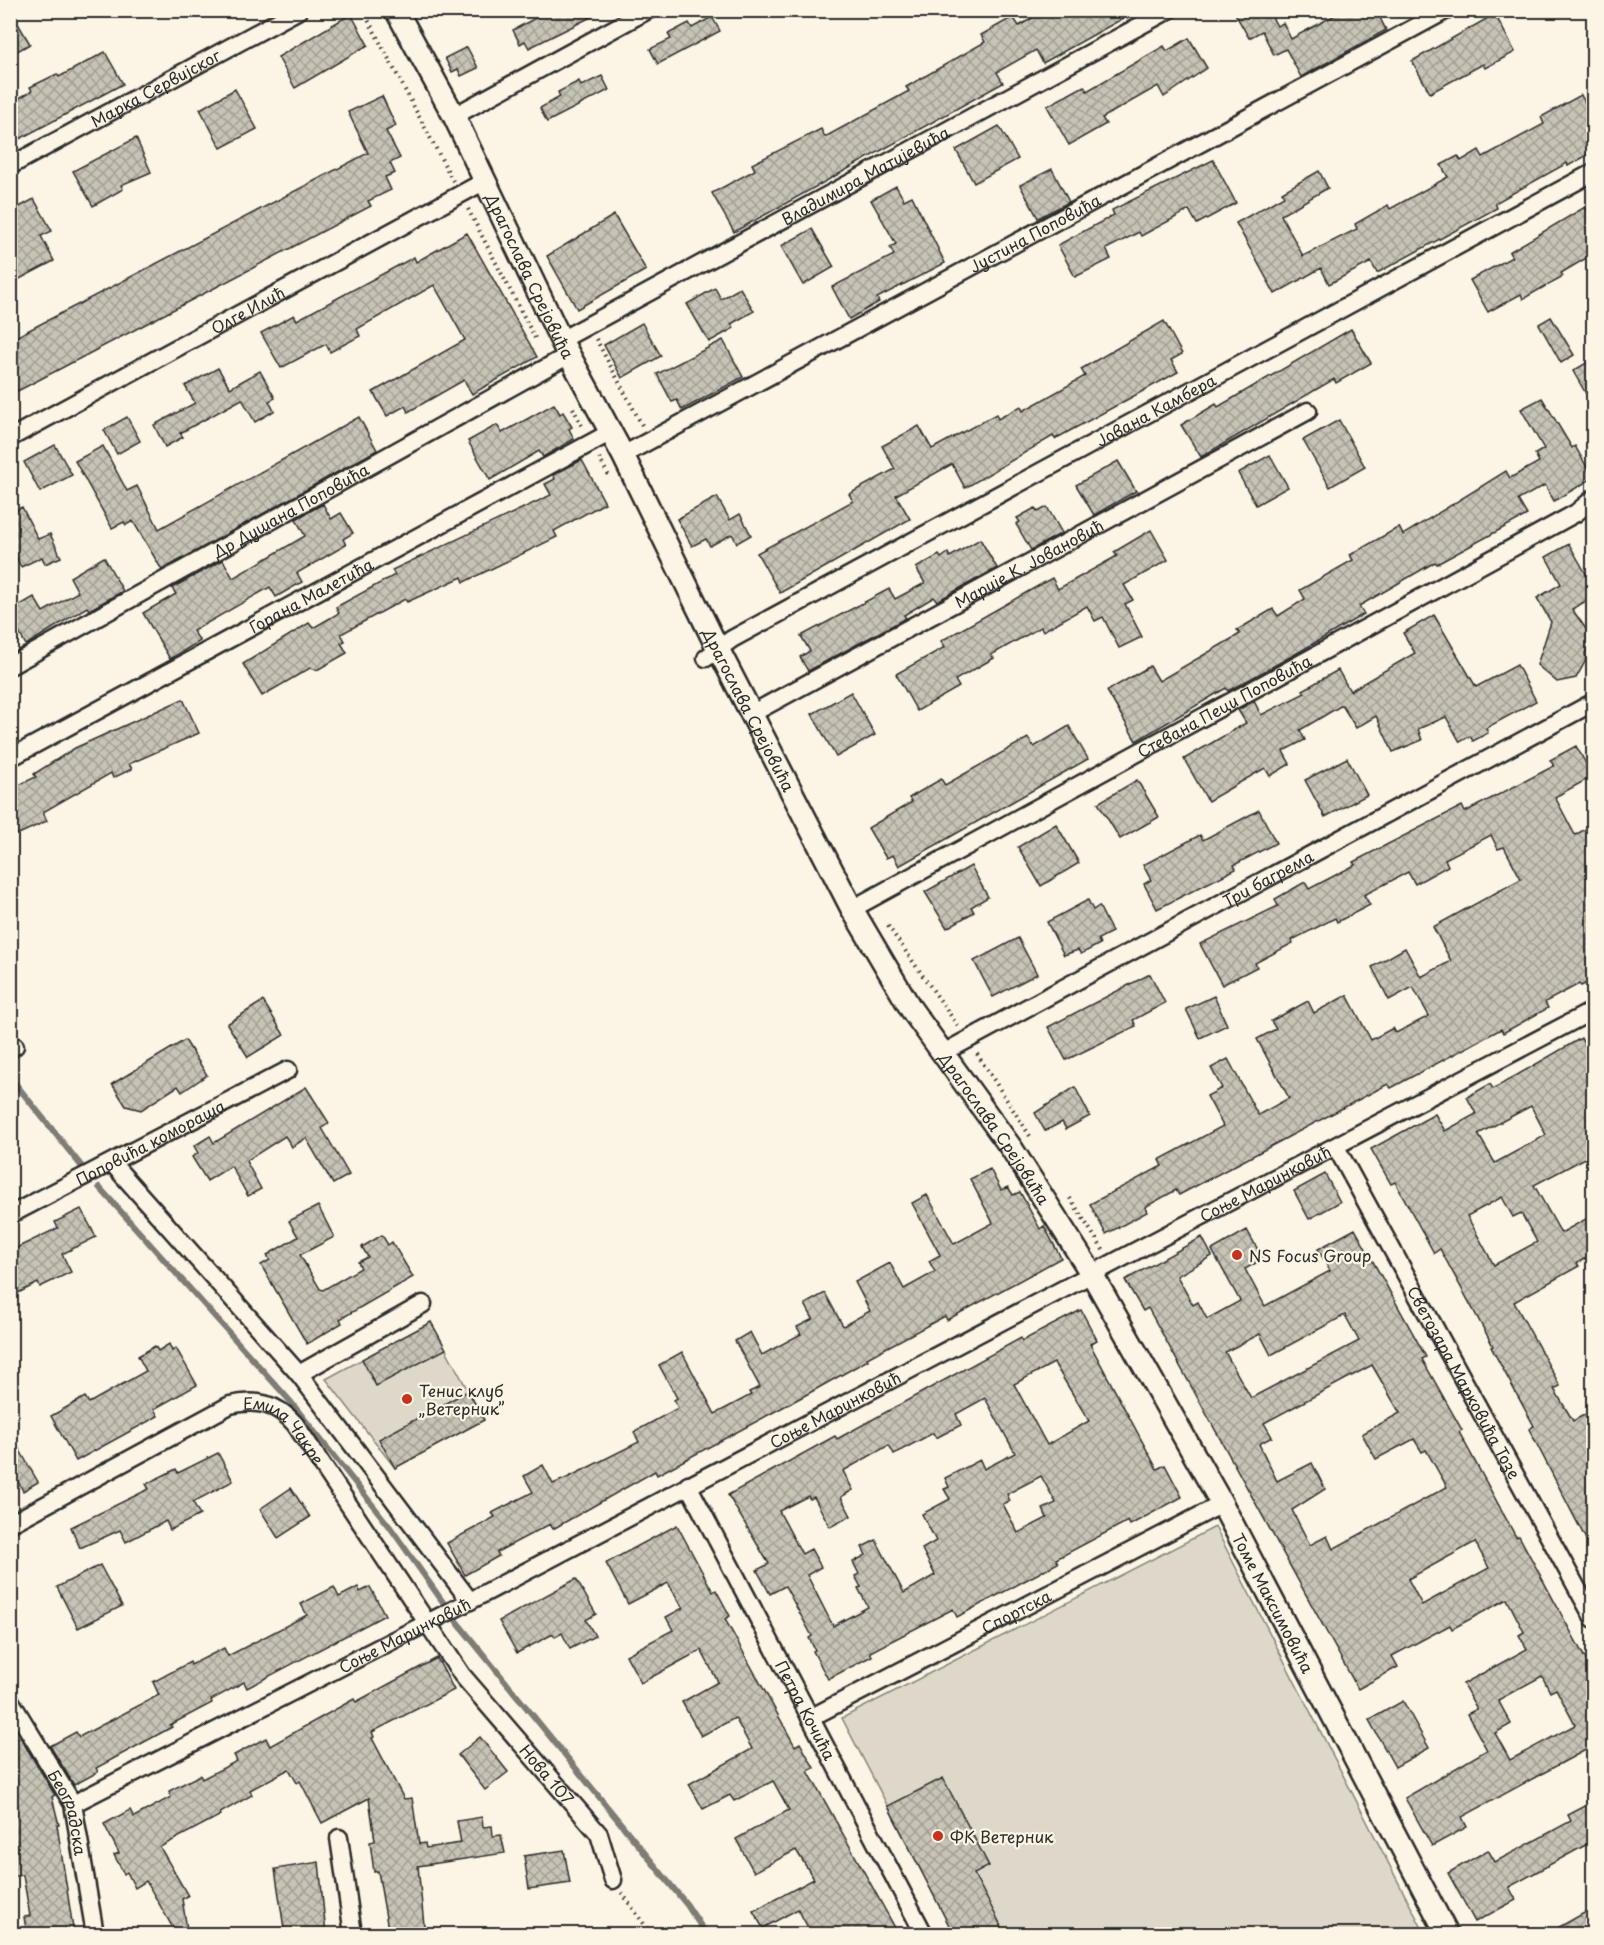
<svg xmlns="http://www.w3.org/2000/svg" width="1604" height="1945" viewBox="0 0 1604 1945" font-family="'Playpen Sans',sans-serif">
<defs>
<pattern id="building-cross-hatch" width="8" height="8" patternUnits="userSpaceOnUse" patternTransform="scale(1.5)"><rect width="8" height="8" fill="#c8c3b7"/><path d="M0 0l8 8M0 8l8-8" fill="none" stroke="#a39f95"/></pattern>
</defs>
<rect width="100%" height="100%" fill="#fcf5e5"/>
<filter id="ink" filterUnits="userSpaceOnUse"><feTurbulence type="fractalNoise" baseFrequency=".0167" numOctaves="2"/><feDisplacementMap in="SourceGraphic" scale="12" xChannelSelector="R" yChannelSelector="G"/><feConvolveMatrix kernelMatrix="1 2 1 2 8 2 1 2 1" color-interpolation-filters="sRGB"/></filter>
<g filter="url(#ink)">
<g fill="#ded8ca" stroke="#84827a" stroke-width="1.5">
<path d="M431,1322l53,98 -89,48 -69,-89z"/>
<path d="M1215,1527l210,407h-471l-112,-216z"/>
</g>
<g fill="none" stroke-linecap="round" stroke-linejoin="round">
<g stroke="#7d7b74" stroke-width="6">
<path d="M10,1077l77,96"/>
<path d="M99,1187l192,215 99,125 67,95 230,283 19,29"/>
</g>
</g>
<g fill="url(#building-cross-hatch)" stroke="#2b2b2b" stroke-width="1.5" fill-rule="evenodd">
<path d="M10,10l20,34 -20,11z"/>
<path d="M550,10h55l-76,38 -4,-7 -5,3 -7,-14z"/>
<path d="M1046,10h92l-95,53 -7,-13 -39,22 6,11 -269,149 -22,-39 43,-23 -3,-6 69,-35 4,8 84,-46 -3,-4 79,-45 -4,-7 32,-18 6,9z"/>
<path d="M1233,10h35l9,16 6,-3 8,16 53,-29h32l10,20 -85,47 -15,-28 -12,6 -12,-24 -13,7z"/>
<path d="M351,14l17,31 -73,43 -17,-31z"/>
<path d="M1495,14l20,38 -30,16 -2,-4 -53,29 -18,-32z"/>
<path d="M712,17l8,14 -62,33 -8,-15 21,-10 -3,-5 21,-11 3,5z"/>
<path d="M1189,38l18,30 -43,29 -6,-11 -56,32 4,6 -37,21 -22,-39 37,-20 3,5 77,-45 3,5z"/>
<path d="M467,47l11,21 -17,8 -3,-7 -6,3 -7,-14z"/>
<path d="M105,52l18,32 -113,60v-41l22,-12 -2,-4 27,-13 2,3z"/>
<path d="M602,76l7,14 -62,32 -7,-14 20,-11 -2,-5 21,-11 2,5z"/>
<path d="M235,89l22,40 -36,19 -21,-39z"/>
<path d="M1581,95l12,23v34l-25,14 -1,-3 -72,40 2,5 -120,65 -6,-11 -42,22 -8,-16 -46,26 -39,-71 48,-27 -2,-4 37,-21 9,17 -47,27 22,41 54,-27 -2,-5 33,-19 2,4 58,-32 -7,-12 17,-9 3,5 18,-11 4,7 61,-33 -3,-7z"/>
<path d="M382,96l14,30 -10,5 14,27 -10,5 5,10 -10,4 6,13 -23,11 3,5 -361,189v-55l358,-187 -20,-41z"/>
<path d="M999,126l19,33 -44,24 -18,-33z"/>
<path d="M136,138l15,34 -30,13 2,4 -30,17 -20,-35z"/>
<path d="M1213,160l23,43 -39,21 -8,-14 -48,26 -2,-4 -33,17 5,10 -36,18 -17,-32 56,-30 -2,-5z"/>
<path d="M1052,169l17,33 -31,16 -18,-33z"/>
<path d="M896,186l8,14 8,-4 33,67 -68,35 2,4 -30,17 -17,-32 62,-32 -4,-8 6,-3 -25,-44z"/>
<path d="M34,199l18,32 -11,5 13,25 -44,23v-24l7,-3 -7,-11v-34z"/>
<path d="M1585,207l8,15v32l-32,19 2,3 -40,23 -2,-5 -33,18 -18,-32 42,-23 -3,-5z"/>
<path d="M614,215l32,55 -69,39 -30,-53z"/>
<path d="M812,229l22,38 -31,18 -22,-39z"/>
<path d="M467,233l70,124 -65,37 -8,-14 -56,32 -3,-6 -18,10 -14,-24 92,-52 -31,-55 -77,44 3,7 -30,16 -4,-8 -45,24 -20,-35 33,-18 3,5 117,-63 2,5z"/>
<path d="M715,288l6,11 19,-11 14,23 -23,13 3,4 -25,14 -22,-38z"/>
<path d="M1551,317l23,38 -13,8 -22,-39z"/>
<path d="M1164,321l18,33 -11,6 7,12 -123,67 -2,-3 -88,52 -13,-24 -56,31 14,24 -130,74 -23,-40 96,-52 -4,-7 46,-25 -13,-23 37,-20 13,23 64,-35 2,5 23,-13 2,5 62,-35 -4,-7z"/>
<path d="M642,323l19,33 -39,22 -18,-33z"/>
<path d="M1351,329l20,34 -35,20 -2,-4 -133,78 -20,-32 35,-21 2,3z"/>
<path d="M723,340l20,37 -61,33 -5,-10 -5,2 -15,-28z"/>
<path d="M1593,359v47l-20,-35z"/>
<path d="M218,368l12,20 30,-17 15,27 -6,3 5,10 -19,11 -13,-23 -62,34 3,4 -18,10 -11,-22 41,-22 -10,-17z"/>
<path d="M1542,398l30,50 3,-2 18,32 -39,23 -9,-16 -27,15 9,15 -90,49 -2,-2 -76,44 5,8 -65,38 -71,39 -2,-3 -90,53 -29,-50 43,-25 9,15 81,-47 -3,-4 36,-21 5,7 27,-17 -5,-9 53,-30 -3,-5 49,-28 4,8 103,-64 4,7 29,-16 -4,-8 9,-5 -23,-40z"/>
<path d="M554,404l6,10 3,-2 9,15 -3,2 5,10 -31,18 -4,-6 -49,29 -22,-39 29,-16 5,8z"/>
<path d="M127,417l13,24 -23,13 -13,-24z"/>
<path d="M359,417l18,33 -215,120 -29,-49 -7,4 -2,-3 -12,6 -37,-67 28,-15 24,45 10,-5 22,43z"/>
<path d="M1339,420l26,47 -35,20 -27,-47z"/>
<path d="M55,445l17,30 -32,17 -16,-30z"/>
<path d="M1270,455l18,32 -32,18 -18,-32z"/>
<path d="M582,460l23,43 -51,28 3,6 -93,45 -2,-5 -55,25 -2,-3 -64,35 4,7 -4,2 6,10 -30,17 -7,-2 -48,28 -19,-32 66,-41 4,5 26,-15 -3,-6 59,-32 -3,-5 159,-75 -6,-11 10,-5 -2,-4z"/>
<path d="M1118,461l18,30 -42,24 -18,-30z"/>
<path d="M717,497l13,23 10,-6 11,21 -14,8 -5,-9 -22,12 -4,-7 -14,7 -15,-27z"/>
<path d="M323,504l8,15 10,-6 12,20 -10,6 3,6 -49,28 5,9 -26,15 -6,-10 -77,44 7,10 -30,18 -27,-46 33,-19 -4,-6 51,-28 10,18 72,-42 -9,-17z"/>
<path d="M22,507l16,32 12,-5 11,23 -16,7 -3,-7 -21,10 -11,-22v-32z"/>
<path d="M1047,507l15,26 -31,17 -15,-26 4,-2 -3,-4 18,-10 3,4z"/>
<path d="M1151,530l17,30 -44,25 9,15 -8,4 17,33 -23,11 -16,-31 -8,4 -8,-15 -44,25 -2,-4 -50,28 3,3 -39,22 4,7 -42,24 -21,-37 49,-27 -4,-6 111,-63 6,11 59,-33 -3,-4z"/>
<path d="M980,539l17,29 -60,33 -3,-4 -30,18 2,3 -98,53 -8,-14 10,-6 -9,-15 88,-47 6,10 30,-16 -9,-15 23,-13 2,3 7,-5 2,4z"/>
<path d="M1569,544l24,42v11l-21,12 21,30v5l-8,9 1,7 -10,18 -19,4 -20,-17 14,-43 -14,-24 24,-14 -15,-27z"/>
<path d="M104,557l19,34 -34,19 -2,-3 -61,38 -16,-28v-6l24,-14 9,15 35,-20 -8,-15z"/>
<path d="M1434,615l42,72 41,-22 19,36 -50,27 2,5 -15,8 -3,-5 -10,6 -14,-25 -28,12 4,11 -29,12 -17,-36 -20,12 -14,-23 -42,25 5,10 -22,11 7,13 -20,12 -5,-8 -57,33 -24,-42 62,-36 -8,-13 16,-9 7,14 44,-22 -2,-3 35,-20 12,21 65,-38 -12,-20z"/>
<path d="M851,692l24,43 -39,22 -24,-43z"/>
<path d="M183,699l16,34 -70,31 3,5 -19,9 -2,-5 -68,39 4,9 -37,17v-49l26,-12 -2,-3 41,-26z"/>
<path d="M1069,726l19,33 -189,107 -6,-11 -7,3 -18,-30 44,-26 -3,-4 32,-19 4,6 83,-47 6,9z"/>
<path d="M1576,746l17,30 -38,21 20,38 18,-10v155l-12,6 -2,-2 -34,18 3,6 -45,25 -2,-4 -110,59 -3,-4 -209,111 -3,-5 -31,17 2,5 -41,22 -16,-30 72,-38 -3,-6 64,-34 -16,-30 15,-8 -11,-20 17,-9 30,56 31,-17 -32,-59 19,-10 -5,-8 37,-20 6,12 33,-18 24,45 22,-12 3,5 33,-17 -16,-29 -24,13 -17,-33 33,-19 16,29 30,-16 -18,-34 88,-48 -17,-32 -6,2 -7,-14 -46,24 3,7 -33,18 -7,-12 -44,23 6,10 -33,17 -2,-4 -43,22 1,3 -38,20 2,4 -35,18 -22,-41 78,-38 -3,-7 30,-17 4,7 46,-24 -2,-3 109,-56 3,6 89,-46 -4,-6z"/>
<path d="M1347,758l20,37 -42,22 -20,-37z"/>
<path d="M1137,780l22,37 -39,22 -22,-36z"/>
<path d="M1259,810l17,33 -42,22 2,4 -79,40 -13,-25 7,-4 -8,-15 57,-30 3,5z"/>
<path d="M1056,824l23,39 -38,23 -23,-39z"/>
<path d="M971,866l17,31 -17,10 3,5 -27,16 -22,-36z"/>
<path d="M1088,900l5,10 6,-4 13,26 -14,7 2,5 -19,10 -3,-4 -14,5 -17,-33z"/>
<path d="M1018,938l19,36 -44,23 -19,-36z"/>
<path d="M1150,974l15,29 -32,17 3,6 -70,34 -18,-33z"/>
<path d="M1214,996l13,29 -27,13 -14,-29z"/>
<path d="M263,1001l21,34 -36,22 -21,-33z"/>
<path d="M1581,1038l12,24v92l-59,31 27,48 32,-18v39l-16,9 2,3 -65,36 46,84 -6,3 19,32 20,-11v35l-6,3 6,11v94l-64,-124 5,-3 -43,-79 2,-1 -53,-97 -6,4 -39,-71 -4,2 -20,-35 64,-35 10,17 31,-17 -9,-17 23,-13 3,5zM1531,1106l15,29 -51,28 -17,-29zM1502,1197l11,20 8,-4 16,29 -43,23 -27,-49z"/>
<path d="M185,1040l22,35 -25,17 -4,-6 -37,24 -15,-4 -14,-22z"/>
<path d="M306,1087l23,36 -7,5 27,47 -16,9 -27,-46 -14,9 -7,-11 -39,25 15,28 -13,7 -17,-30 -24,15 -15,-24 6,-4 -4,-7 16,-10 4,7z"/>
<path d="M1075,1087l15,29 -24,13 -4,-7 -17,9 -10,-18z"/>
<path d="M990,1169l11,21 7,-3 5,8 7,-3 20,37 4,-3 17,32 -114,62 -2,-4 -78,42 1,2 -57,32 -154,83 -2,-4 -102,58 -3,-5 -53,28 2,4 -34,19 -18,-32 48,-26 -3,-4 41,-21 -9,-16 19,-11 10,19 14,-6 72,-36 -5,-10 44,-24 -4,-8 3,-2 -18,-33 23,-13 33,62 36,-19 -2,-3 11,-5 -25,-46 15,-9 12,23 39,-21 -4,-7 16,-8 -8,-15 20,-11 18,33 27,-15 -15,-29 35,-19 14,26 31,-17 -6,-11 11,-6 -28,-52 15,-8 27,49 39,-21 -23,-44z"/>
<path d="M1325,1174l15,28 -31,17 -15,-28z"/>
<path d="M318,1206l16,31 -34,18 20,34 3,1 38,-22 -3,-6 10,-5 -6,-10 20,-12 6,10 4,-3 21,35 -73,42 2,4 -35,21 -46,-79 9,-5 -3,-5 31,-18 -9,-16z"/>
<path d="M81,1209l15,28 -34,17 9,18 -31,15 -2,-4 -28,14v-46l48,-23 -3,-6z"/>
<path d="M1355,1229l71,128 -4,2 40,71 -3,2 57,105 3,-1 74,137v73l-131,71 5,10 -35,19 -27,-48 82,-48 -20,-36 10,-5 -14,-25 64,-35 -8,-14 5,-3 -17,-33 -55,30 -2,-4 -58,31 6,11 -40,22 -210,-381 -5,3 -18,-31 77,-43 10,19 -35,20 16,29 5,-3 9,17 33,-18 -28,-51 35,-20 16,29 -18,10 20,37 65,-35 -12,-22zM1345,1315l14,26 -108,57 -26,-46 35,-18 11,21zM1372,1365l28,48 -38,21 14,25 38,-20 8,13 4,-2 21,37 -114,62 -6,-13 -17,9 -18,-35 33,-21 -13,-26 -35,18 -18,-37 13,-7 -8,-14zM1475,1542l14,26 -67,37 -14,-26zM1542,1676l8,16 6,-3 19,36 -65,35 -15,-27 16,-9 -13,-24z"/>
<path d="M1081,1310l16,30 -7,4 67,125 8,-4 17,32 -52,28 -2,-4 -72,38 2,4 -101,54 -4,-8 -83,43 2,4 -44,23 -15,-28 2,-1 -6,-12 3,-2 -27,-50 -15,8 -13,-24 12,-6 -41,-69 107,-59 2,3 184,-101 1,3zM1054,1363l35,58 -42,24 -33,-61zM985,1398l30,55 -31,16 -4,-9 -35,18 4,9 -5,2 6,10 -28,15 14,27 -14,8 13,26 -31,18 -28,-53 -14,7 4,8 -13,7 6,12 -4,2 6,11 -3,1 10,19 -35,19 -26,-51 14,-8 -10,-18 -9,5 -23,-43 29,-15 2,3 4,-2 16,30 21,-11 -10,-19 12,-7 -10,-19 46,-26 5,9 39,-21 3,5 25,-13 -5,-11zM1041,1476l15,27 -13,6 4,9 -29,15 -15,-29 7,-3 -3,-7z"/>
<path d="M431,1322l15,27 -70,37 -14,-27z"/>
<path d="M169,1344l3,7 4,-3 21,37 -43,24 4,7 -82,45 -25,-45 34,-19 4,6 57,-32 -8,-15 17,-10 3,5z"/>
<path d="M468,1391l16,29 -89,48 -16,-29z"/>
<path d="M10,1433l28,49 -15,9 -6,-11 -7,3z"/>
<path d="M218,1453l15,28 -40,21 7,13 -30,15 -4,-9 -40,21 -6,-12 -40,18 -9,-21 78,-38 -3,-5 30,-15 2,4z"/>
<path d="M291,1488l19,29 -32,21 -18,-29z"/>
<path d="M677,1525l36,67 3,-2 14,26 -5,3 70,127 5,-3 14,25 -6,3 91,164h-87l-14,-26 -35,19 -10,-17 61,-32 -18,-29 -42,22 -18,-33 53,-29 -16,-29 -39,20 -4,-6 -27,14 -14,-25 63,-35 -17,-31 -34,18 -19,-34 36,-20 -17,-32 -60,33 -15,-28 47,-25 -7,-13 17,-9 -15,-25 -40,21 -22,-41z"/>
<path d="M100,1565l22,41 -44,22 -21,-41z"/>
<path d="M576,1579l20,35 -10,6 9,16 -25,13 -8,-16 -7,4 -2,-3 -36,19 -18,-32z"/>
<path d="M334,1587l5,10 19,-10 2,5 10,-5 15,28 -138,73 -3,-6 -33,18 1,3 -42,22 2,2 -76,41 2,4 -24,13 -24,-39 26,-14 3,5 80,-42 -6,-13 37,-20 1,3 33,-17 4,8 79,-41 -6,-11z"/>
<path d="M437,1658l17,32 -82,42 2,5 -2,1 32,61 8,-1 7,46 6,-1 1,5 35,-5 -4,-22 25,-4 1,10 9,-1 1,10 8,-1 4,18 -87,13 7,69h-36l-11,-64 -4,1 -4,-30 5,-1 -6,-43 -47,25 -22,-42 -3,2 -8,-14 -39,21 2,5 -32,18 1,2 -61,32 28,49 -6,3 6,36h-11l-31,-54 -11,7 -8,-16 -3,2 -10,-19 5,-2 -15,-29 26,-14 4,7 37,-20 -2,-6 31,-16 2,4 35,-18 -3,-6 32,-17 4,8 84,-47 2,3z"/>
<path d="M1403,1701l26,47 -34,19 -26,-47z"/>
<path d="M20,1737l35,58 -3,2 7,28h-2l17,110h-47l-3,-18 6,-1 -7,-41 -13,2v-135z"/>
<path d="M480,1737l28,35 -23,18 -27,-35z"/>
<path d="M943,1778l46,88 -15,8 32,61h-52l-66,-129z"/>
<path d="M1593,1802v39l-84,46 7,13 -41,22 -27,-49 40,-23 7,12 76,-41 -3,-6z"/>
<path d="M564,1850l6,33 -41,6 -5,-33z"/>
<path d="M319,1862l7,73h-41l-10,-66z"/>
<path d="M1593,1908v27h-48z"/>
</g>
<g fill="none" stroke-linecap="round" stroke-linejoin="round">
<defs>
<g id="minor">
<path d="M454,116l194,-106"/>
<path id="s1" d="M10,166l289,-156"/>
<path id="s2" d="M561,340l608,-330"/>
<path id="s3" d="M10,438l475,-257"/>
<path id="s4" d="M623,455l824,-445"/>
<path id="s5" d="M706,658l26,-19 862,-467"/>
<path id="s6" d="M10,666l559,-311"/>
<path id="s7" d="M751,714l557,-303"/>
<path id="s8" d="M10,758l601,-326"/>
<path id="s9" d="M852,909l724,-396 18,-15"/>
<path d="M10,1049l5,-3"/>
<path id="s10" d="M943,1053l651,-351"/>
<path id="s11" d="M1336,1147l258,472"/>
<path d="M112,1163l187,211 171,227"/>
<path id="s12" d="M10,1215l278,-145"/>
<path d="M299,1374l124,-70"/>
<path id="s13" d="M688,1485l236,449"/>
<path id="s14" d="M10,1524l220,-119c26,-6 47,-2 65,19l167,251 137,159 14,46"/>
<path id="s15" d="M10,1700l63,104 22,130"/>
<path id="s16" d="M810,1718l412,-214"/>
<path id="s17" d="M73,1804l397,-203 1124,-591"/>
<path d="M339,1838l14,96"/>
</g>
<g id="tertiary">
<path id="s18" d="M396,10l58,106 107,224 62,115 94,192 135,262 59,100 101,140 81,127 129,228 225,430"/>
</g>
</defs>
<use href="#minor" stroke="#2b2b2b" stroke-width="21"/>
<use href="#tertiary" stroke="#2b2b2b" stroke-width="26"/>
<g stroke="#2b2b2b" stroke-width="4" stroke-dasharray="1.5 4.5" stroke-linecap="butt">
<path d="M363,10l90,171"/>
<path d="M468,209l67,129"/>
<path d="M596,339l46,86"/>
<path d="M573,408l10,20"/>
<path d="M599,458l11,20"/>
<path d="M888,926l70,100"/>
<path d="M977,1054l53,82"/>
<path d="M1070,1198l33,52"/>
<path d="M622,1893l29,41"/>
</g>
<use href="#minor" stroke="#fcf5e5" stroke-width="16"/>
<use href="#tertiary" stroke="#fcf5e5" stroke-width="21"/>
</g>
</g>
<g fill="#c8321e" stroke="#fcf5e5" stroke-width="2">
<circle cx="1237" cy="1255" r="6"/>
<circle cx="407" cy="1399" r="6"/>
<circle cx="938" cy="1836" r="6"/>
</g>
<g text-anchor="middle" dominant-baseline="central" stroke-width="4.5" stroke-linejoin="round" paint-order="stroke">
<g font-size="16" fill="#2b2b2b" stroke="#fcf5e5">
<text stroke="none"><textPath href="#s1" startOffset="165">Марка Сервијског</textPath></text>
<text stroke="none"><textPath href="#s2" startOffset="346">Владимира Матијевића</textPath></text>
<text stroke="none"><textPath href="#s4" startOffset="468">Јустина Поповића</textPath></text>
<text stroke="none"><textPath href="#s18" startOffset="298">Драгослава Срејовића</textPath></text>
<text stroke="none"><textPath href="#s3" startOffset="270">Олге Илић</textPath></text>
<text stroke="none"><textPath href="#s5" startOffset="514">Јована Камбера</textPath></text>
<text stroke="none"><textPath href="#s6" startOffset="321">Др Душана Поповића</textPath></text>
<text stroke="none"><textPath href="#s7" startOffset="316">Марије К. Јовановић</textPath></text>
<text stroke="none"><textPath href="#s8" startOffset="342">Горана Малетића</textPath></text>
<text stroke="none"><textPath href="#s9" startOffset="424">Стевана Пеци Поповића</textPath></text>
<text stroke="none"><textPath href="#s18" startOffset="784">Драгослава Срејовића</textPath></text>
<text stroke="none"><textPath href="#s10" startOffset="369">Три багрема</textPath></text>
<text stroke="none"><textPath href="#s18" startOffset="1270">Драгослава Срејовића</textPath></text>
<text stroke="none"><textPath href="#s12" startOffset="158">Поповића комораша</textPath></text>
<text stroke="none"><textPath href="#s17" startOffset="1344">Соње Маринковић</textPath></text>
<text stroke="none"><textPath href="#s11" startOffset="268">Светозара Марковића Тозе</textPath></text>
<text stroke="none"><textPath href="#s17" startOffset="858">Соње Маринковић</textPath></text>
<text stroke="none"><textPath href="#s14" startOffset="316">Емила Чакре</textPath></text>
<text stroke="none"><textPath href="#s18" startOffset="1821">Томе Максимовића</textPath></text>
<text stroke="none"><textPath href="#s16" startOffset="232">Спортска</textPath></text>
<text stroke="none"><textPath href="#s17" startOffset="372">Соње Маринковић</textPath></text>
<text stroke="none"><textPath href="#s13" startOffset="254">Петра Кочића</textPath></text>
<text stroke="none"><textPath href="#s14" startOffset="754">Нова 107</textPath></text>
<text stroke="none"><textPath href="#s15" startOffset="128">Београдска</textPath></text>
</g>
<g font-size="16" fill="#2b2b2b" stroke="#fcf5e5" text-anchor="start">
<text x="1249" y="1255">NS Focus Group</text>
<text x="419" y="1390">Тенис клуб<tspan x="419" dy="18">„Ветерник”</tspan></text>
<text x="950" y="1836">ФК Ветерник</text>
</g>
</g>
<rect width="1604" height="1945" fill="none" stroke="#fcf5e5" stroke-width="36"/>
<rect x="18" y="18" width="1568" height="1909" fill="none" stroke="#2b2b2b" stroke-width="2" filter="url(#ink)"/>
</svg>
